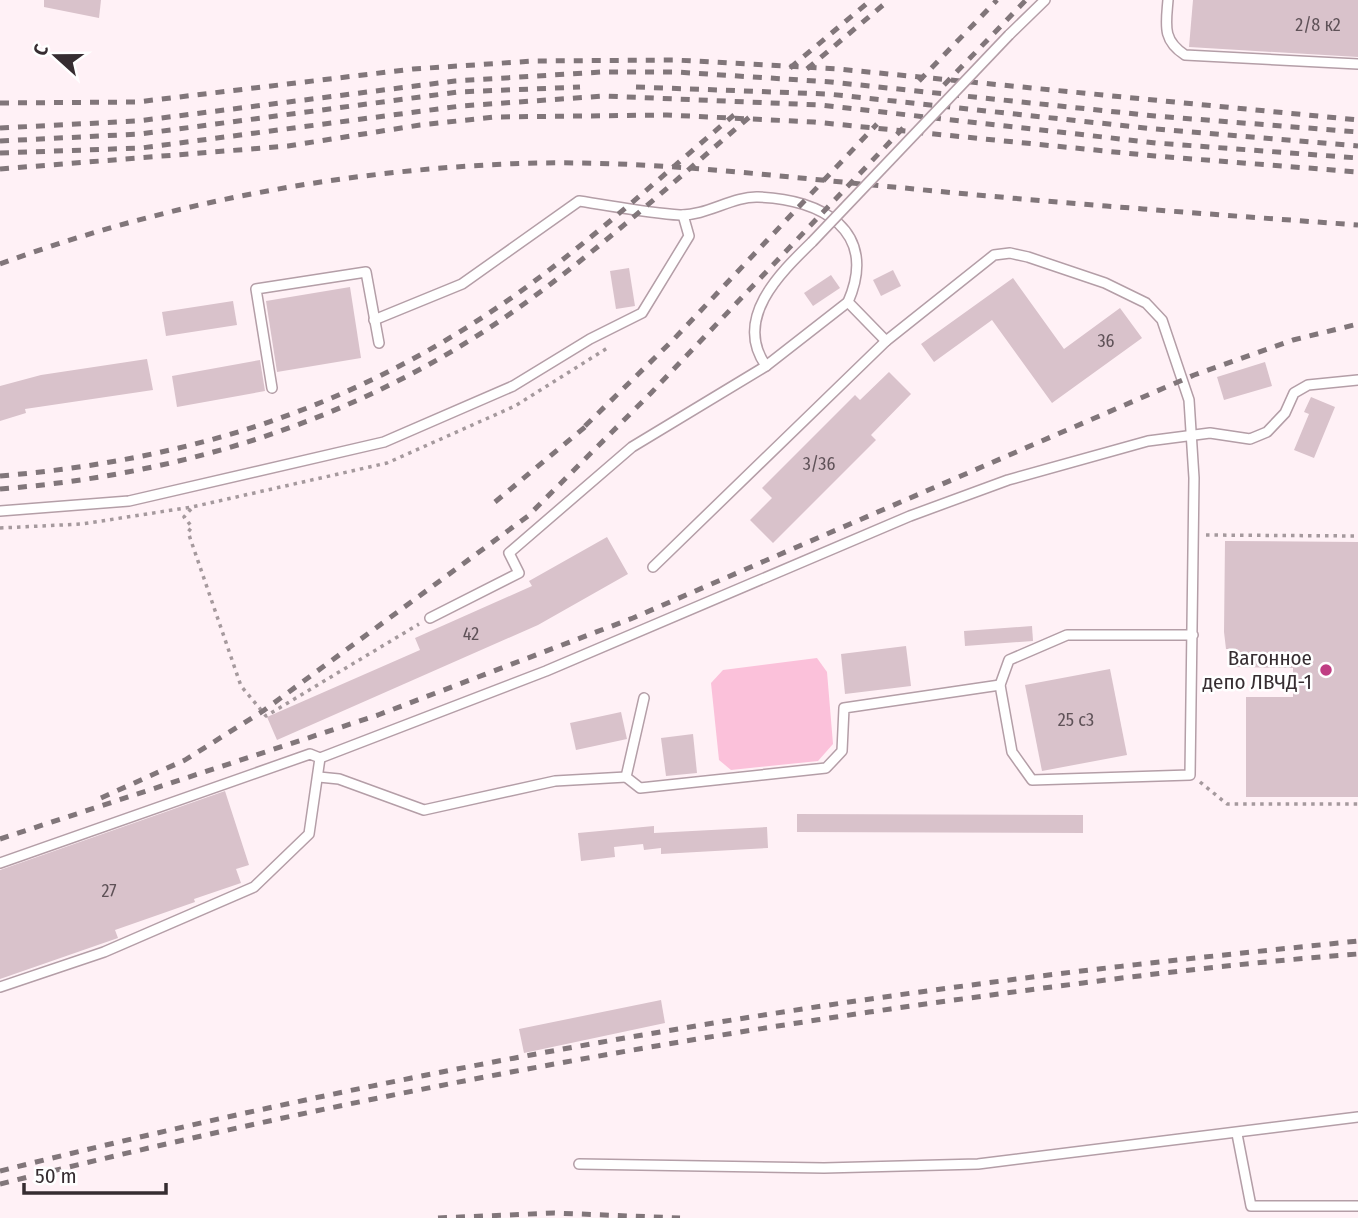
<svg xmlns="http://www.w3.org/2000/svg" width="1358" height="1218" viewBox="0 0 1358 1218" font-family="'Fira Sans Condensed',sans-serif">
<rect width="100%" height="100%" fill="#fff1f6"/>
<path fill="#fbc1da" d="M817,658l10,14 6,72 -15,17 -87,9 -12,-10 -8,-77 12,-13z"/>
<g fill="#d9c2cb">
<path d="M44,0h57l-2,18 -55,-11z"/>
<path d="M1193,0h165v57l-169,-10z"/>
<path d="M629,268l6,38 -19,3 -6,-38z"/>
<path d="M893,270l8,16 -20,10 -8,-16z"/>
<path d="M831,275l9,13 -27,18 -9,-13z"/>
<path d="M1013,278l51,71 56,-41 22,30 -90,65 -60,-83 -58,42 -13,-18z"/>
<path d="M350,287l11,71 -84,14 -11,-71z"/>
<path d="M233,301l4,24 -71,11 -4,-24z"/>
<path d="M147,359l6,31 -128,19 1,4 -26,8v-35l41,-11z"/>
<path d="M260,360l5,31 -88,16 -5,-31z"/>
<path d="M1265,362l7,24 -48,14 -7,-23z"/>
<path d="M889,372l22,22 -40,41 5,5 -103,103 -23,-23 22,-22 -10,-10 93,-93 5,5z"/>
<path d="M1311,397l24,10 -21,51 -20,-8 15,-36 -5,-2z"/>
<path d="M607,537l21,37 -90,51 -261,115 -10,-23 153,-67 -5,-12 117,-52 -3,-5z"/>
<path d="M1225,541l133,1v255h-112v-100h47v-29l-59,-1v-18h-8l-2,-17z"/>
<path d="M1032,626l1,15 -68,5 -1,-15z"/>
<path d="M906,646l5,40 -66,8 -4,-40z"/>
<path d="M1110,669l17,86 -85,16 -17,-86z"/>
<path d="M621,712l6,27 -51,11 -6,-27z"/>
<path d="M693,734l4,39 -31,3 -5,-38z"/>
<path d="M225,791l24,74 -13,4 5,14 -47,16 1,3 -80,28 3,8 -118,41v-109z"/>
<path d="M797,814l286,1v18l-286,-1z"/>
<path d="M654,826v7l113,-6 1,21 -107,6v-6l-17,2 -1,-6 -29,3 1,10 -34,4 -3,-28z"/>
<path d="M661,1000l4,23 -141,30 -5,-24z"/>
</g>
<g fill="none" stroke-linecap="round" stroke-linejoin="round">
<defs>
<g id="lane">
<path d="M1168,0c-2,25 -6,40 17,55l173,9"/>
<path d="M1009,35l36,-35"/>
<path d="M812,242c-33,32 -79,77 -46,124l82,-64"/>
<path d="M374,320l88,-36 117,-83c34,5 68,12 101,14 26,1 53,-19 78,-18 64,2 121,34 90,105l38,39 108,-86 16,-2 18,4 77,26 41,20 16,17 27,80 5,78 -4,297 -158,5 -20,-28 -12,-67 9,-25 58,-25h126"/>
<path d="M272,388l-16,-99 110,-17 13,71"/>
<path d="M0,511l129,-10 255,-59 129,-56 77,-47 52,-26 47,-77 -6,-21"/>
<path d="M653,567l233,-226"/>
<path d="M430,618l89,-45 -10,-20 123,-106 134,-81"/>
<path d="M644,698l-18,79 14,11 186,-20 16,-17 2,-43 156,-23"/>
<path d="M320,758l226,-87 364,-155 98,-36 140,-39 62,-8 40,6 17,-7 18,-19 9,-20 14,-8 50,-5"/>
<path d="M319,777l20,2 85,31 131,-29 71,-4"/>
<path d="M0,863l310,-109 10,4 -11,76 -55,53 -150,65 -104,35"/>
<path d="M1237,1134l14,72h107"/>
<path d="M579,1164l245,4 154,-4 380,-47"/>
</g>
</defs>
<use href="#lane" stroke="#b49ea7" stroke-width="12"/>
<g stroke="#a5999d" stroke-width="3.5" stroke-dasharray="3.5 5" stroke-linecap="butt">
<path d="M191,509l-7,8 8,10 -4,5 53,154 25,30 153,-92"/>
<path d="M0,528l82,-4 110,-17 195,-44 128,-57 94,-59"/>
<path d="M1206,535l152,1"/>
<path d="M1200,782l27,22h131"/>
</g>
<use href="#lane" stroke="#fff" stroke-width="9"/>
<g stroke="#81767a" stroke-width="5" stroke-dasharray="9 9" stroke-linecap="butt">
<path d="M790,68l81,-68"/>
<path d="M807,69l82,-69"/>
<path d="M919,81l78,-81"/>
<path d="M944,85l82,-85"/>
<path d="M636,87l192,7 327,35 203,17"/>
<path d="M0,103l137,-1 276,-33 121,-8 141,-1 163,9 520,51"/>
<path d="M0,128l137,-7 318,-40 147,-9h74l155,10 324,34 203,16"/>
<path d="M0,141l140,-7 318,-42 122,-5"/>
<path d="M0,153l141,-5 320,-42 143,-10 216,9 336,38 202,15"/>
<path d="M0,169l288,-23 132,-21 75,-8 172,-2 147,7 341,34 203,16"/>
<path d="M0,264c163,-60 332,-92 505,-100 133,-6 267,12 399,24 151,15 303,26 454,37"/>
<path d="M585,426l88,-86 204,-216"/>
<path d="M0,476c188,-16 348,-66 504,-173 81,-56 155,-125 230,-188"/>
<path d="M0,489c180,-14 354,-68 504,-171 88,-61 168,-135 249,-204"/>
<path d="M495,502l96,-80"/>
<path d="M101,798l84,-38 78,-49 265,-195 123,-123 255,-268"/>
<path d="M0,839l378,-124 255,-97 561,-243 99,-35 65,-16"/>
<path d="M0,1171c322,-81 650,-144 979,-187 126,-17 253,-30 379,-43"/>
<path d="M0,1184c302,-76 609,-135 918,-179 146,-20 293,-40 440,-51"/>
<path d="M438,1218l116,-5 126,5"/>
</g>
<defs>
<path id="lane-bridge" d="M812,242l197,-207"/>
</defs>
<use href="#lane-bridge" stroke="#b49ea7" stroke-width="12" stroke-linecap="butt"/>
<use href="#lane-bridge" stroke="#fff" stroke-width="9"/>
</g>
<circle fill="#c03d83" stroke="#fff" stroke-width="2.5" cx="1326" cy="670" r="7"/>
<g text-anchor="middle" dominant-baseline="central" stroke-width="5" stroke-linejoin="round" paint-order="stroke">
<g font-size="18" fill="#5f5258">
<text x="1318" y="25">2/8 к2</text>
<text x="1106" y="341">36</text>
<text x="819" y="464">3/36</text>
<text x="471" y="634">42</text>
<text x="1076" y="720">25 с3</text>
<text x="109" y="891">27</text>
</g>
<g font-size="21" fill="#362d31" stroke="#fff" text-anchor="end">
<text x="1312" y="658">Вагонное<tspan x="1312" dy="24">депо ЛВЧД-1</tspan></text>
</g>
</g>
<g transform="translate(56 56) rotate(291)" stroke="#ffffff" stroke-width="5" paint-order="stroke">
<path d="M0-5L12 26L0 18L-12 26Z" fill="#362d31"/>
<text y="-10" font-size="19" font-weight="bold" text-anchor="middle" fill="#362d31">С</text>
</g>
<path d="M24 1183v10h142v-10" fill="none" stroke="#362d31" stroke-width="3.5"/>
<text x="35" y="1183" font-size="21" fill="#362d31" stroke="#ffffff" stroke-width="5" paint-order="stroke">50 m</text>
</svg>
